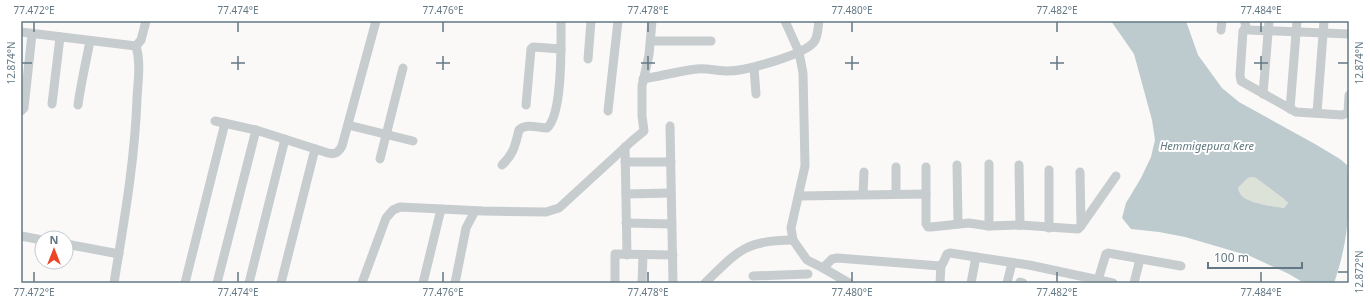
<svg xmlns="http://www.w3.org/2000/svg" width="1370" height="304" viewBox="0 0 1370 304" font-family="'Noto Sans',sans-serif">
<rect width="100%" height="100%" fill="#faf9f7"/>
<path fill="#dce2d8" d="M1251,177l5,1 28,21 4,4 -4,5c-8,-1 -36,-5 -42,-12 -2,-2 -3,-5 -4,-8l10,-10z"/>
<path fill="#bdcbce" fill-rule="evenodd" d="M1111,21h75l12,34 24,33 17,14 76,42 25,15 7,6c4,42 1,78 -13,118h-30l-15,-9 -39,-18 -65,-19 -26,-5 -28,-3 -9,-11 4,-15 15,-25 10,-21 4,-17 -3,-20 -18,-66zM1251,177l5,1 28,21 4,4 -4,5c-8,-1 -36,-5 -42,-12 -2,-2 -3,-5 -4,-8l10,-10z"/>
<g fill="none" stroke-linecap="round" stroke-linejoin="round">
<g stroke="#c7cccf" stroke-width="9">
<path d="M785,21l14,31 4,21 2,93 -14,62 2,12 14,20 16,8 26,15"/>
<path d="M1245,23l1,4 3,3 100,4"/>
<path d="M1246,27l-3,4 -3,44 1,6 55,31 46,3 6,-2 1,-18"/>
<path d="M1221,30l1,-9"/>
<path d="M21,32l115,14 5,-6 5,-19"/>
<path d="M651,41h60"/>
<path d="M588,59l3,-38"/>
<path d="M754,68l2,26"/>
<path d="M643,79c18,-3 36,-8 54,-10 11,-1 21,2 31,2 17,0 76,-16 86,-29 4,-5 4,-15 5,-21"/>
<path d="M1263,94l6,-73"/>
<path d="M52,104l8,-67"/>
<path d="M78,105c3,-22 8,-43 12,-64"/>
<path d="M526,105l5,-56 2,-2 28,2"/>
<path d="M1290,109l7,-88"/>
<path d="M21,111l3,-3 8,-74"/>
<path d="M608,111l10,-90"/>
<path d="M1317,113l7,-92"/>
<path d="M215,121l41,9 72,23c7,2 11,-1 14,-7l34,-125"/>
<path d="M348,125l65,16"/>
<path d="M670,126l3,157"/>
<path d="M625,147l2,108"/>
<path d="M380,159l23,-91"/>
<path d="M625,162h46"/>
<path d="M502,165c12,-11 13,-20 17,-35 7,-7 19,-2 28,-2 16,-14 14,-85 14,-107"/>
<path d="M957,165l1,59"/>
<path d="M1019,165l1,60"/>
<path d="M896,167v27"/>
<path d="M926,167v57l2,3h3l38,-4 20,3 31,-1 58,4 3,-3 -1,-54"/>
<path d="M1049,170v58"/>
<path d="M626,194l45,-1"/>
<path d="M863,194l1,-22"/>
<path d="M799,196l127,-2"/>
<path d="M626,223l46,1"/>
<path d="M989,226v-62"/>
<path d="M1081,226l35,-50"/>
<path d="M21,236l21,4"/>
<path d="M66,244l53,10"/>
<path d="M823,268l9,-9 5,-1 103,8 3,-3 4,-9 3,-1 79,12 84,18"/>
<path d="M753,276l55,-2"/>
<path d="M1020,282l3,1"/>
<path d="M114,283c10,-62 21,-123 23,-185 1,-18 4,-35 -1,-52"/>
<path d="M185,283l40,-160"/>
<path d="M217,283l39,-153"/>
<path d="M249,283l36,-144"/>
<path d="M281,283l34,-134"/>
<path d="M362,283l24,-65 7,-8 7,-3 83,4 63,1 13,-4 74,-68 11,-9 -2,-15v-30l7,-31 3,-34"/>
<path d="M423,283l18,-74"/>
<path d="M455,283l11,-55 9,-17"/>
<path d="M615,283v-29l58,1"/>
<path d="M642,283l1,-28"/>
<path d="M705,283c33,-32 40,-43 88,-43"/>
<path d="M940,283l1,-18"/>
<path d="M971,283l5,-26"/>
<path d="M1007,283l5,-20"/>
<path d="M1097,283l9,-29 2,-1 73,13"/>
<path d="M1134,283l6,-24"/>
</g>
</g>
<path fill="none" stroke="#637884" stroke-width="1.5" d="M34,22v10M238,22v10M443,22v10M648,22v10M852,22v10M1057,22v10M1261,22v10M238,56v14M443,56v14M648,56v14M852,56v14M1057,56v14M1261,56v14M22,63h10M231,63h14M436,63h14M641,63h14M845,63h14M1050,63h14M1254,63h14M1338,63h10M34,272v10M238,272v10M443,272v10M648,272v10M852,272v10M1057,272v10M1261,272v10M1338,272h10"/>
<g text-anchor="middle" dominant-baseline="central" stroke-width="4" stroke-linejoin="round" paint-order="stroke">
<g font-size="11" font-style="italic" fill="#5e777d" stroke="#fff">
<text x="1207" y="145">Hemmigepura Kere</text>
</g>
</g>
<rect width="1370" height="304" fill="none" stroke="#ffffff" stroke-width="44"/>
<g transform="translate(54 250)"><circle r="19" fill="#ffffff" stroke="#c1c9ce"/>
<path d="M0-3L7 15L0 10L-7 15Z" fill="#ec4425"/>
<text y="-6" font-size="11" font-weight="bold" text-anchor="middle" fill="#637884">N</text>
</g>
<path d="M1208 262v6h94v-6" fill="none" stroke="#637884" stroke-width="2"/>
<text x="1214" y="262" font-size="12" fill="#637884" stroke="#ffffff" stroke-width="3" paint-order="stroke">100 m</text>
<rect x="22" y="22" width="1326" height="260" fill="none" stroke="#637884" stroke-width="1.5"/>
<g font-size="10" text-anchor="middle" fill="#637884">
<text x="34" y="14">77.472°E</text>
<text x="238" y="14">77.474°E</text>
<text x="443" y="14">77.476°E</text>
<text x="648" y="14">77.478°E</text>
<text x="852" y="14">77.480°E</text>
<text x="1057" y="14">77.482°E</text>
<text x="1261" y="14">77.484°E</text>
<text transform="translate(11 63) rotate(-90)" y="4">12.874°N</text>
<text transform="translate(1359 63) rotate(-90)" y="4">12.874°N</text>
<text transform="translate(1359 272) rotate(-90)" y="4">12.872°N</text>
<text x="34" y="296">77.472°E</text>
<text x="238" y="296">77.474°E</text>
<text x="443" y="296">77.476°E</text>
<text x="648" y="296">77.478°E</text>
<text x="852" y="296">77.480°E</text>
<text x="1057" y="296">77.482°E</text>
<text x="1261" y="296">77.484°E</text>
</g>
</svg>
